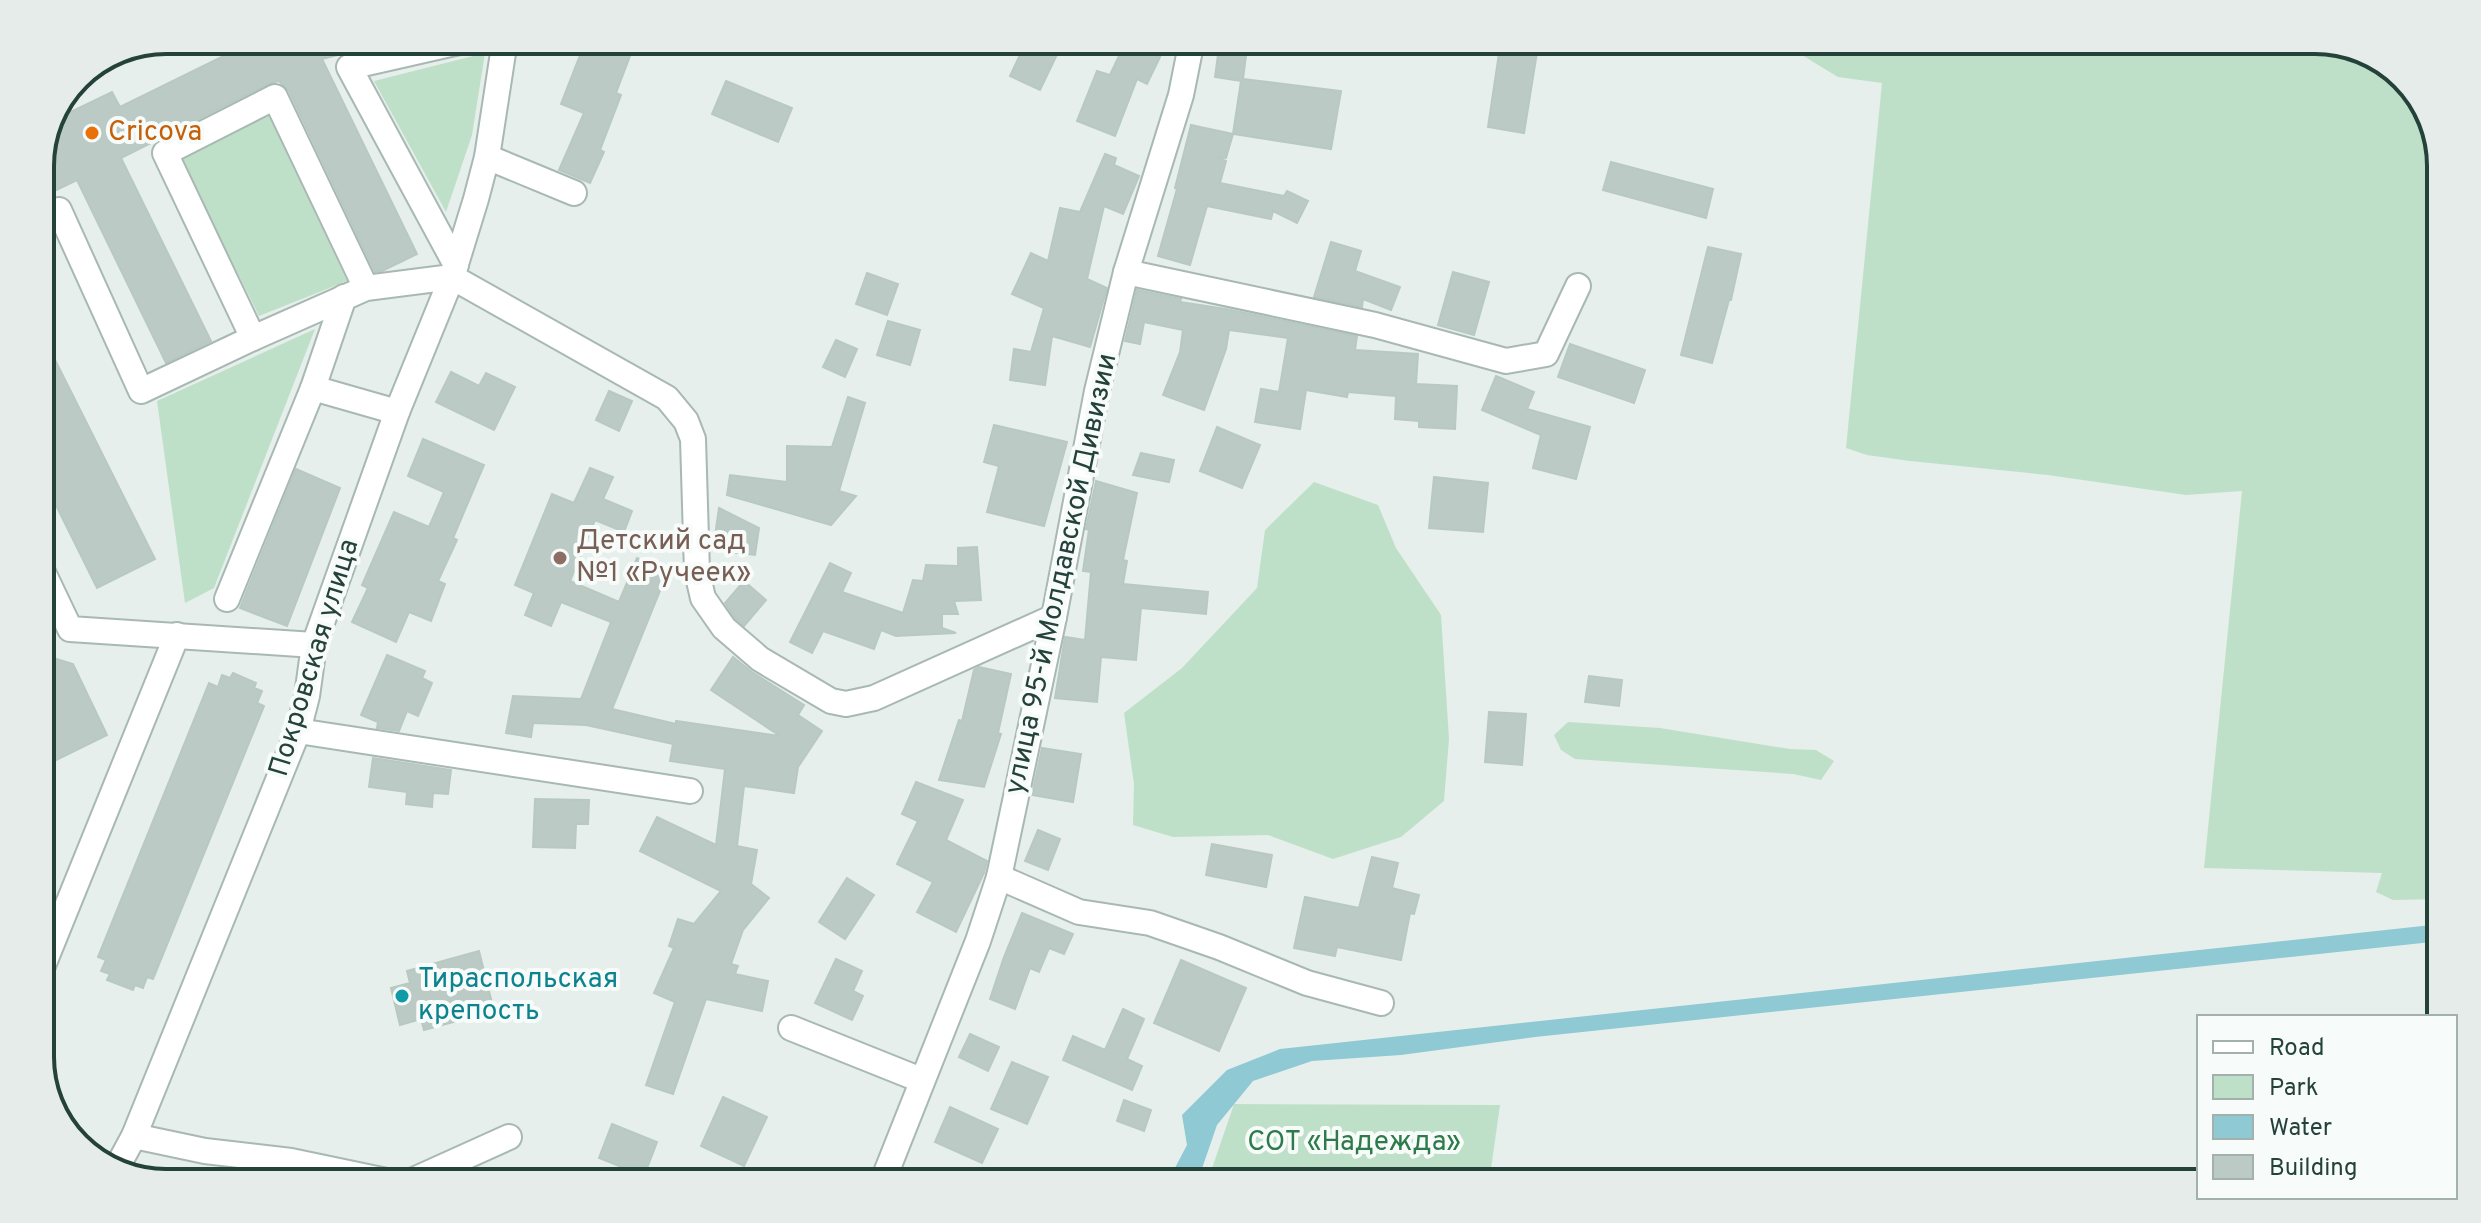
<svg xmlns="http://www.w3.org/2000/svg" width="2481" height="1223" viewBox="0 0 2481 1223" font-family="Overpass,sans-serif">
<rect width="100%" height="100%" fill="#e6efeb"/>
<g fill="#bfe0c8">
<path d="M1777,40h538l56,13 49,42 21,63v741l-48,1 -17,-8 6,-19 -178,-5 38,-377 -56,4 -138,-20 -138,-14 -43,-6 -21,-7 36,-365 -44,-6z"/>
<path d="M485,53l-13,82 -26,77 -72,-131z"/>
<path d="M267,112l80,169 -88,35 -78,-157z"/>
<path d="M315,329l-101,259 -29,15 -28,-202z"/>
<path d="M1314,482l64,23 18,43 45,67 8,124 -5,62 -43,36 -68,22 -65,-24 -95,2 -40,-12 1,-41 -10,-71 58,-45 75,-80 8,-58z"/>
<path d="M1568,722l92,6 130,21 26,1 18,11 -13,19 -28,-6 -218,-15 -14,-9 -7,-15z"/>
<path d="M1234,1104l266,1 -11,78h-282z"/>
</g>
<path fill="#8ec9d4" d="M2441,924v17l-906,96 -134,18 -89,6 -59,20 -36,44 -20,58h-30l20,-38 -5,-30 45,-45 53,-21z"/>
<g fill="#bbcac4" stroke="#b8c9c2" stroke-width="2">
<path d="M234,40h134l1,7 -47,12 95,195 -35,17 -7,1 -86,-181 -10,-10 -11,3 -147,74 90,183 -45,22 -89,-183 -37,18v-40l18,-40 54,-26 8,15 118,-58z"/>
<path d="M586,40h27l20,8 -17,45 5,2 -21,55 4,2 -14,31 -31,-13 25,-57 -23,-9z"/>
<path d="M1027,40h37l-24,50 -30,-14z"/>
<path d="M1220,40h28l-5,39 98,12 -10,58 -98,-15 8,-53 -26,-4z"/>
<path d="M1501,40h38l-15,93 -36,-6z"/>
<path d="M1126,41l34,16 -13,27 -10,-5 -22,57 -38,-15 20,-50 13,4z"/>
<path d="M726,81l66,27 -14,34 -66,-28z"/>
<path d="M1191,125l42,9 -7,24 -9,-1 9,4 -6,22 64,13 3,-5 21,10 -11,22 -24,-12 -2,8 -64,-13 -17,59 -32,-9 19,-67 -2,-1z"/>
<path d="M1105,154l11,4 -2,7 25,11 -16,38 -19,-8 -17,73 20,9 -17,59 -38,-11 -7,49 -35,-5 4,-31 17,3 13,-44 -32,-14 19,-41 17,8 12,-53 20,4z"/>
<path d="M1611,162l102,27 -7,29 -103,-28z"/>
<path d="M1331,242l30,9 -6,20 45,16 -9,23 -28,-11 -1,8 -48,-10z"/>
<path d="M1708,247l33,7 -10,46h-2l-17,63 -31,-8z"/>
<path d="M1453,272l36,10 -15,53 -36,-10z"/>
<path d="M867,273l31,11 -11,31 -31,-11z"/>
<path d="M1137,290l44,9 -1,3 46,7 131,27 -2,14 63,4 -2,30 41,2 -2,43 -36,-2v-6l-24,-2 1,-23 -48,-4 -1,5 -41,-7 -6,39 -45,-7 6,-33 18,3 9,-54 -59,-8 -3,19 -22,61 -41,-15 17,-43 3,-22 -39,-8 -4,22 -15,-3z"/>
<path d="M888,321l32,9 -10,35 -33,-10z"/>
<path d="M40,330l115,229 -58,29 -57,-115z"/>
<path d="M836,340l21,9 -12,28 -22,-10z"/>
<path d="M1570,344l75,26 -11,33 -76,-26z"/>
<path d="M451,372l28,14 7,-13 29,14 -21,43 -58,-28z"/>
<path d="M1496,376l38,16 -7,17 63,18 -14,52 -43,-11 8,-33 -59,-25z"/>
<path d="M609,391l23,10 -13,30 -23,-11z"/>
<path d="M848,397l17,6 -26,88 17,5 -25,29 -104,-30 3,-20 57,7v-36l45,1z"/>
<path d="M994,425l73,17 -23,84 -57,-14 12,-46 -15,-4z"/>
<path d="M1217,427l43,18 -18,43 -42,-17z"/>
<path d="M423,439l61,26 -31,73 4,2 -19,41 7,3 -14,37 -22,-9 -13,30 -44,-20 16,-34 -6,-3 32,-73 35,15 15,-35 -36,-16z"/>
<path d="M1141,453l33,7 -5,22 -36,-7z"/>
<path d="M590,468l23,9 -10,22 29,12 -8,21 -29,-12 -25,61 49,21 18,-44 31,13 -56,138 64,15v-3l104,15 -69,-46 22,-33 19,15 52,33 -6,10 24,16 -24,36 -4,26 -50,-7 -7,60 20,4 -6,34 18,14 -26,32 -12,34 7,2 -3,8 33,7 -6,30 -56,-12 -33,95 -27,-9 29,-83 -21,-9 20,-45 -5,-2 9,-27 16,5 27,-33 -81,-40 17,-34 59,28 9,-76 -55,-8 3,-17 -87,-19 -53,-2 -2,14 -25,-4 7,-37 68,3 30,-77 -50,-20 -10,24 -26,-11 9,-22 -19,-8 37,-91 22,9z"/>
<path d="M296,469l44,19 -53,138 -47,-18z"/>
<path d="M1434,477l54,6 -5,49 -54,-4z"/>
<path d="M1096,481l41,12 -14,67 4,1 -4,23 85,8 -2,22 -65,-6 -5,52 -35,-3 -4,45 -42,-4 10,-61 20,3 6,-68 -8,-1 6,-41 -3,-1z"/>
<path d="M719,508l40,20 -4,27 -42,-5z"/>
<path d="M977,547l4,53 -27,1 4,13h-16v14l14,5 -60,3 -15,-6 -7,19 -51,-18 -11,22 -22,-11 40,-79 21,10 -9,19 61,21 10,-33 10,1 3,-16 32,1v-18z"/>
<path d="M744,581l22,19 -22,26 -9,-8 -10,-15z"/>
<path d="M387,655l38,16 -3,7 10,5 -14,33 -11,-5 -8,20 -22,-3 1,-6 -17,-7z"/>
<path d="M53,658l20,6 34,71 -67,33v-103z"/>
<path d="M979,667l32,7 -13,59 3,1 -17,53 -45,-7 20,-60 3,1 12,-51z"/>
<path d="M233,673l23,10 -2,5 8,3 -5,12 7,3 -111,273 -6,-2 -4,11 -8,-3 -2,5 -26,-10 3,-6 -9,-3 5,-11 -8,-3 111,-274 9,4 4,-12 8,3z"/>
<path d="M1589,676l33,4 -3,26 -34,-4z"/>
<path d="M1489,712l37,2 -4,51 -37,-3z"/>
<path d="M1042,748l39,6 -8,48 -41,-7z"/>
<path d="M373,758l78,12 -3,24 -15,-1 -1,14 -26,-3 1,-12 -38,-5z"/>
<path d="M916,782l47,18 -17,40 41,21 -3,12 -28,59 -39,-20 16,-30 -36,-18 21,-43 -16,-7z"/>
<path d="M535,799l54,1 -1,24h-12l-1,24 -42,-1z"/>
<path d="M1038,830l22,9 -12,31 -23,-9z"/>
<path d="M1212,844l60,11 -6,32 -60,-12z"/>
<path d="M1372,857l26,6 -6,25 27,7 -5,19 -4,-1 -9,47 -64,-13 -2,9 -41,-8 11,-51 54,11z"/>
<path d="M847,878l27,17 -29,44 -26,-17z"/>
<path d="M1022,913l51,21 -9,20 -15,-6 -10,24 -9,-4 -15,41 -25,-10 14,-42z"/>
<path d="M479,951l15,60 -70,19 -3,-11 -21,6 -9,-37 19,-5 -3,-12z"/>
<path d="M836,959l26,12 -9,20 10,5 -11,24 -37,-17z"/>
<path d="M1181,960l65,28 -27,63 -65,-28z"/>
<path d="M1123,1009l21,10 -17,40 15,7 -10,24 -69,-30 10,-24 32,14z"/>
<path d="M970,1034l29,13 -11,24 -29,-14z"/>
<path d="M1012,1062l36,15 -21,47 -36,-15z"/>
<path d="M723,1097l44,20 -23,49 -43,-20z"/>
<path d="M1124,1100l27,10 -7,21 -27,-10z"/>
<path d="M950,1107l48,22 -16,34 -47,-21z"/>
<path d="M612,1124l45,18 -13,34 -45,-18z"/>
</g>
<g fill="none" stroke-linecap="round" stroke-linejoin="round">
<defs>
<g id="minor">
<path d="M487,157l87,36"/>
<path d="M40,218l19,-8 82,181 112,-53"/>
<path d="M456,265l-107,-198 119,-27"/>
<path d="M1126,272l249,53 131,36 40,-7 32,-68"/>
<path d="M366,288l-91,-191 -110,56 88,185 113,-50 86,-11 215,121 19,23 7,18 4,133 6,26 21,30 36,31 71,42 15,3 28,-6 180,-81"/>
<path d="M313,388l31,-91"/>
<path d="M40,566l30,63 244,16"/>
<path d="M227,599l86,-211 84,24"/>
<path d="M298,731l392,60"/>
<path d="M999,877l80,35 71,11 69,24 88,36 74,20"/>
<path d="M40,973l137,-338"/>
<path d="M791,1028l130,52"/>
<path d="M134,1136l71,15 86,10 105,22"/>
<path d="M115,1171l19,-35 164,-405 9,-35 7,-51 83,-233 55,-135 24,-78 11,-42 18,-117"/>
<path d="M407,1183l102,-46"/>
<path d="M882,1183l96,-242 21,-64 55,-260 43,-226 29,-119 55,-177 11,-55"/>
</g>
</defs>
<use href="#minor" stroke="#a8b8b2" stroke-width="28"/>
<use href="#minor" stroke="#fff" stroke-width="24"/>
</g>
<circle fill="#e8710a" stroke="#f7fbf9" stroke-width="3" cx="92" cy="133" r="8"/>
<circle fill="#8d6e63" stroke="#f7fbf9" stroke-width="3" cx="560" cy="558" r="8"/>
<circle fill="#0f9aa8" stroke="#f7fbf9" stroke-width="3" cx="402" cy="996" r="8"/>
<g text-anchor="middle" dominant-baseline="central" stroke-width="8" stroke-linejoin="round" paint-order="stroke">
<g font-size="28" fill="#c56008" stroke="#f7fbf9" text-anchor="start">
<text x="108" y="133">Cricova</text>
</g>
<g font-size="28" fill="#785e54" stroke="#f7fbf9" text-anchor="start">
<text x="576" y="542">Детский сад<tspan x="576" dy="32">№1 «Ручеек»</tspan></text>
</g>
<g font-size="28" fill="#24423a" stroke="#f7fbf9">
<text transform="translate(1062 574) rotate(-78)">улица 95-й Молдавской Дивизии</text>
<text transform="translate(315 658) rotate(-73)">Покровская улица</text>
</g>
<g font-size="28" fill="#0d838f" stroke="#f7fbf9" text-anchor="start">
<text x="418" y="980">Тираспольская<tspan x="418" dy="32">крепость</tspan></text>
</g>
<g font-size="28" fill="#2d7a4b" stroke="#f7fbf9">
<text x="1354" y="1143">СОТ «Надежда»</text>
</g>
</g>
<path d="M0 0H2481V1223H0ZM166 54H2315A112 112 0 0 1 2427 166V1057A112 112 0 0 1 2315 1169H166A112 112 0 0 1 54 1057V166A112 112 0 0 1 166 54Z" fill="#e6ecea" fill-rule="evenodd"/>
<path fill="none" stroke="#24423a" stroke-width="4" d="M166 54H2315A112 112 0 0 1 2427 166V1057A112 112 0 0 1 2315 1169H166A112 112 0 0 1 54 1057V166A112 112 0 0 1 166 54Z"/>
<rect x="2197" y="1015" width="260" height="184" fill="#f7fbf9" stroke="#a3b1ad" stroke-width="2"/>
<rect x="2213" y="1041" width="40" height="12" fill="#ffffff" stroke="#a3b1ad" stroke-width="2"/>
<text x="2269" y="1055" font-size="24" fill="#24423a">Road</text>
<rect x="2213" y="1075" width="40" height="24" fill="#bfe0c8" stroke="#a3b1ad" stroke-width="2"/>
<text x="2269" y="1095" font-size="24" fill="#24423a">Park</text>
<rect x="2213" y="1115" width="40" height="24" fill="#8ec9d4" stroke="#a3b1ad" stroke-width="2"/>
<text x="2269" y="1135" font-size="24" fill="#24423a">Water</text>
<rect x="2213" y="1155" width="40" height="24" fill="#bbcac4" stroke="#a3b1ad" stroke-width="2"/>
<text x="2269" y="1175" font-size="24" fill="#24423a">Building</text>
</svg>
